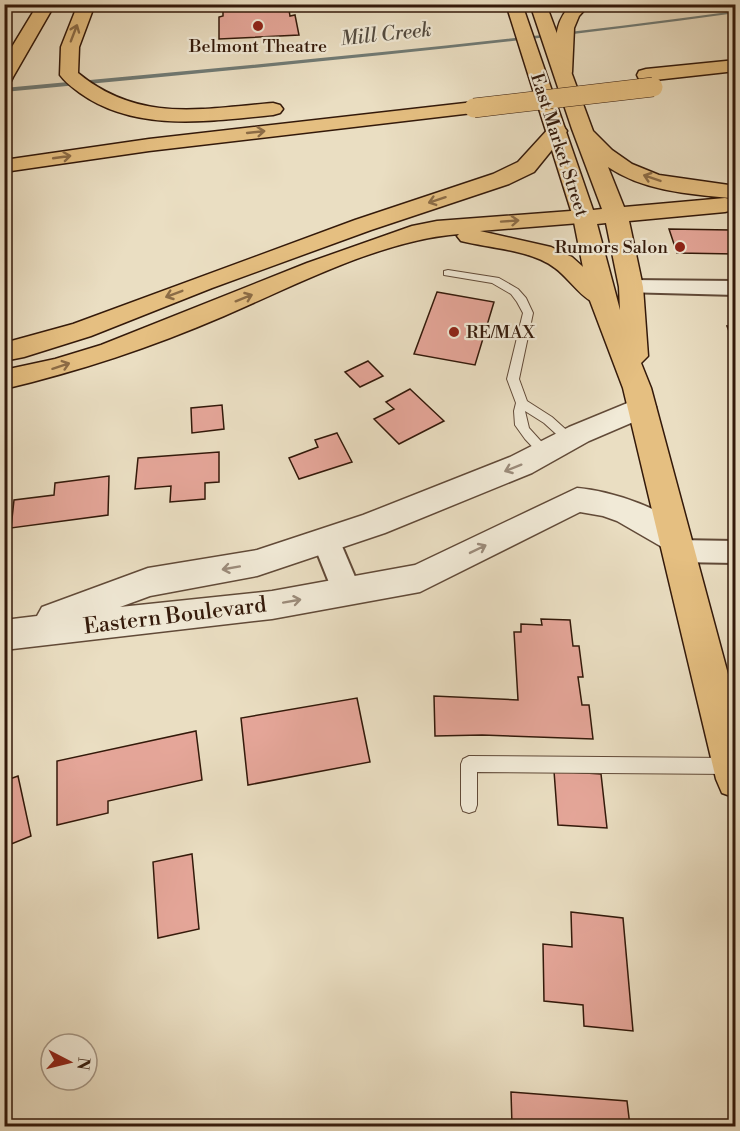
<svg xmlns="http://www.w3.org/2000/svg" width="740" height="1131" viewBox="0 0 740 1131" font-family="'Libre Bodoni',serif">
<rect width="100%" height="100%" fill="#eadec2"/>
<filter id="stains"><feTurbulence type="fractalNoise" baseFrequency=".00333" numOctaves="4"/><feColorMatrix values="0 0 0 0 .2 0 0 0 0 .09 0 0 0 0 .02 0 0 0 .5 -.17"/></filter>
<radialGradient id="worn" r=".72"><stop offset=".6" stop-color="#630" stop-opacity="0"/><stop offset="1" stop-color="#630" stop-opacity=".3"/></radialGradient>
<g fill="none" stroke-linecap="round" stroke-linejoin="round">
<path fill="#707a74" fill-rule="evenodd" d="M736,11v2c-243,34 -487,55 -732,79v-4c245,-23 489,-44 732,-77z"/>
</g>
<g fill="#e5a699" stroke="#33190a" stroke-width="1.5">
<path d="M223,4h65l2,12 5,-1 4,20 -80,4v-22l4,-1z"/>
<path d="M669,229l62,1 5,10v14l-59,-1z"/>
<path d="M437,292l57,10 -19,63 -61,-11z"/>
<path d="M727,326h9v33l-7,-20h3z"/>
<path d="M368,361l15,15 -23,11 -15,-15z"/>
<path d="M410,389l34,32 -45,23 -25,-25 20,-10 -8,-7z"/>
<path d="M222,405l2,24 -32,4 -1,-25z"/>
<path d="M337,433l15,29 -53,17 -10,-21 29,-11 -3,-7z"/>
<path d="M219,452v30l-14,1v16l-35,3 1,-16 -36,3 3,-31z"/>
<path d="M109,476l-1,39 -97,13 3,-28 40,-5 1,-12z"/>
<path d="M541,619l29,1 3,26h6l4,31h-5l4,28h7l4,34 -111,-4 -47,1 -1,-40 84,4 -4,-68h7v-8l21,1z"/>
<path d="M357,698l13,64 -122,23 -7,-67z"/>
<path d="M196,731l6,49 -94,21v12l-51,12v-64z"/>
<path d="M554,771l47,3 6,54 -49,-3z"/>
<path d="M18,776l13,60 -27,11v-66z"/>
<path d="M192,854l7,75 -41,9 -5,-76z"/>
<path d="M571,912l52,6 10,113 -49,-5 -1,-21 -39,-4 -1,-57 29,3z"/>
<path d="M511,1092l116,9 3,25h-118z"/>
</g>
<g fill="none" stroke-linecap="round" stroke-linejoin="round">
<defs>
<g id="service">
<path d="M448,270l51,8 19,11 8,9 7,15 -14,66 8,22 25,16 21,19 2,3 -2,3h-8l-21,-19 -19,-12 4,17 20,22 2,3 -2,3h-8l-16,-17 -10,-14 -1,-14 2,-8 -9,-24 16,-66 -6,-11 -6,-8 -19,-11 -48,-8v-4z"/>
<path d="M469,756l261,2 6,3v10l-6,3 -253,-2v33l-2,6 -6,2 -6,-2 -2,-6v-41l2,-5z"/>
</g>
<g id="minor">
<path d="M631,280l105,1v14l-113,-3 -3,-5 3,-5z"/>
<path d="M326,529l10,3 25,59 -5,9 -10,3 -10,-3 -24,-60 4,-8z"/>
<path d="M677,540l59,1v22l-59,-1 -10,-3 -4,-8 4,-8z"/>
</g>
<path id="tertiary" d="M642,397l10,3 4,7 -4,7 -63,27 -57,32 -147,60 -128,43 -107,20 -30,11 152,-16 143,-26 162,-77c30,2 98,22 112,50l-5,9 -11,4 -11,-4 -45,-26 -14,-5 -23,-4 -160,80 -148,27 -268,31v-30l33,-4 5,-9 106,-39 109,-18 106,-35 147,-58 59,-30z"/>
<path id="primary" d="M506,4h16l71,206 9,-1 -30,-80 -42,-125h16l47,127 19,19 20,14 27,11 77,11v10l-6,2c-42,-4 -86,-7 -122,-31l16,40 101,-9 8,2 3,4 -3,6 -8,2 -96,9 14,66 5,69 -7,7 10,25 85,316v94l-14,-5 -6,-14 -93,-391 -34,-90 -16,-81zM606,223l13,64 1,23 -23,-86z"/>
<g id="motorway">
<path d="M38,4h17l-42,73 -2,4 -7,2v-23z"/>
<path d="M78,4h17l-16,43 -1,26c61,50 122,36 195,30l7,2 3,4 -3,4 -7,2c-64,6 -137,18 -193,-22 -7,-5 -15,-11 -20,-18l1,-28z"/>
<path d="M572,4h18l-11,12 -5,12 -2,44 -2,4h-14l-2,-4c3,-25 -3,-48 18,-68z"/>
<path d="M736,60v11l-90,10 -7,-2 -2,-4 2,-4 7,-2z"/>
<path d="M474,102l7,2 3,4 -3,4 -332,39 -145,21v-12l145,-21z"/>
<path d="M557,125l7,2 3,4 -3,4 -30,37 -25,12 -138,46 -159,58 -121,48 -67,21 -20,4v-18l69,-19 282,-104 138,-46 25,-12 32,-35z"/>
<path d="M584,210l8,2 3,5 -3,5 -112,9 71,16 21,10 39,35 4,6 -4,6c-24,6 -38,-23 -56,-36 -23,-18 -66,-20 -94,-27l-4,-5 2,-2c-78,6 -163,51 -235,82 -72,31 -144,55 -220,73v-19l51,-11 46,-14 206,-82 105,-37 25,-5z"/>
</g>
</defs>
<use href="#service" stroke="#614a38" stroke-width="2"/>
<use href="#minor" stroke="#614a38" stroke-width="4"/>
<use href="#tertiary" stroke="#614a38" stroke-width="3"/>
<use href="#primary" stroke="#33190a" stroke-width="3"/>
<use href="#motorway" stroke="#33190a" stroke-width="3"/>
<use href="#service" fill="#f1ead7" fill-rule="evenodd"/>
<use href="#minor" fill="#f1ead7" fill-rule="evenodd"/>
<use href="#tertiary" fill="#f1ead7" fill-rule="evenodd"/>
<use href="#primary" fill="#e5bf81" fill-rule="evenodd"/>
<use href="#motorway" fill="#e5bf81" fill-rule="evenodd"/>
<defs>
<path id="motorway-bridge" d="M474,108l179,-21"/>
</defs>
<use href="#motorway-bridge" stroke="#33190a" stroke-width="20" stroke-linecap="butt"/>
<use href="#motorway-bridge" stroke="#e5bf81" stroke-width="19"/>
</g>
<defs><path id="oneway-shaft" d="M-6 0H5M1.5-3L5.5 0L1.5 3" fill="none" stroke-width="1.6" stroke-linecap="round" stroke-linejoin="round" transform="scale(1.5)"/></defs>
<g stroke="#8c6c46">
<use href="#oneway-shaft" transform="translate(74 33) rotate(-69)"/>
<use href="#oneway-shaft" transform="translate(256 132) rotate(-6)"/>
<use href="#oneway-shaft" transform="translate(62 157) rotate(-8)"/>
<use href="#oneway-shaft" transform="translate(652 178) rotate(-161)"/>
<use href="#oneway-shaft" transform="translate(437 200) rotate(162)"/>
<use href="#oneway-shaft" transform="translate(510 221) rotate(-4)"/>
<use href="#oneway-shaft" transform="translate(174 294) rotate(159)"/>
<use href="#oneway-shaft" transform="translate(244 298) rotate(-22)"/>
<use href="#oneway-shaft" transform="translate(61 366) rotate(-18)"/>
</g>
<g stroke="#9c8c7b">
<use href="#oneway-shaft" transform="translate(513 468) rotate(158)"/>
<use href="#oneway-shaft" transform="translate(478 549) rotate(-26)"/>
<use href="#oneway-shaft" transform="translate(231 568) rotate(170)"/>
<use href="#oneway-shaft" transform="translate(292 601) rotate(-10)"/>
</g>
<g fill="#8f2418" stroke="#f1ead7" stroke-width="2">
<circle cx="258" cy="26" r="6"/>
<circle cx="680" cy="247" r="6"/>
<circle cx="454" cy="332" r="6"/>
</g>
<g text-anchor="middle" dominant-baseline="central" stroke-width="4.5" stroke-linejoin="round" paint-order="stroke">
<g font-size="18" fill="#33190a" stroke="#f1ead7">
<text x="258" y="46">Belmont Theatre</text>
<text x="668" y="247" text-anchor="end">Rumors Salon</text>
<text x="466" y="332" text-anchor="start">RE/MAX</text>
</g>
<g font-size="18" fill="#33190a" stroke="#f1ead7">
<text transform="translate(559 145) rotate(72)">East Market Street</text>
</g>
<g font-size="20" font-style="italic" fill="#524a3f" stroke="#f1ead7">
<text transform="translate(386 35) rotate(-6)">Mill Creek</text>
</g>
<g font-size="22" fill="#33190a" stroke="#f1ead7">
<text transform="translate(175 616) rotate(-7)">Eastern Boulevard</text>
</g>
</g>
<rect width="740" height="1131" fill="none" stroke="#eadec2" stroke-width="24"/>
<rect x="6" y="6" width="728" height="1119" fill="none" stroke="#33190a" stroke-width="3"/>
<rect x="12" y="12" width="716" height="1107" fill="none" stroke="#33190a" stroke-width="1.5"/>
<g transform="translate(69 1062) rotate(97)"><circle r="28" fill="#f1ead7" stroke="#a59685" stroke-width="1.5"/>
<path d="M0-4.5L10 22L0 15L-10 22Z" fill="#8f2418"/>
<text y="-9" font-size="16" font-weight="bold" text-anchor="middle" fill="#33190a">N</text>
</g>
<rect width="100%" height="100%" filter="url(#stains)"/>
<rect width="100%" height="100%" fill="url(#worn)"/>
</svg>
